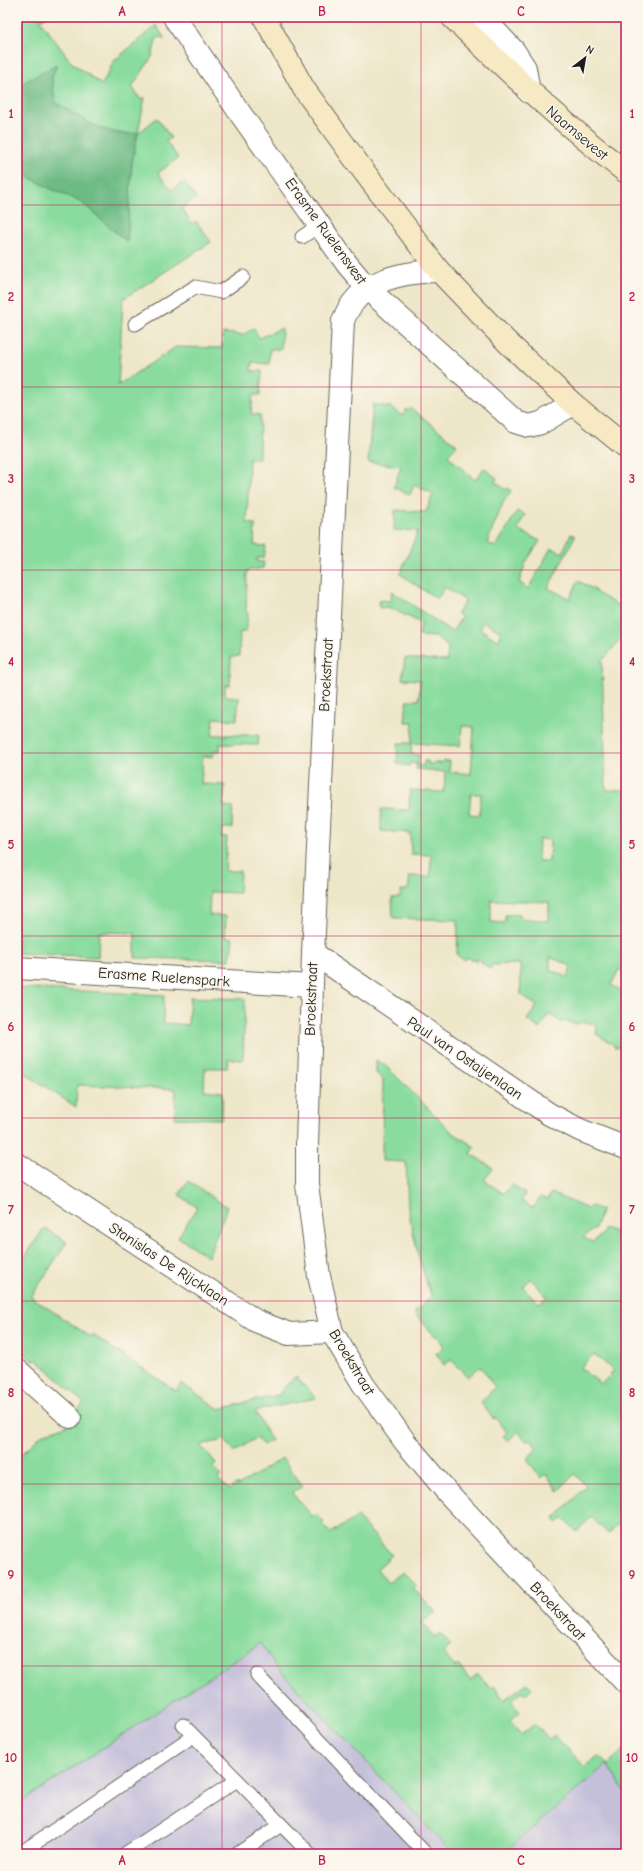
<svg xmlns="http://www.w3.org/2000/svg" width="643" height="1871" viewBox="0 0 643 1871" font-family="'Comic Neue',sans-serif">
<rect width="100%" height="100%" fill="#fbf7ec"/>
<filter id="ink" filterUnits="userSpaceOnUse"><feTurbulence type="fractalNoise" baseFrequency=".025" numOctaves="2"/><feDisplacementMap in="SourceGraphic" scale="8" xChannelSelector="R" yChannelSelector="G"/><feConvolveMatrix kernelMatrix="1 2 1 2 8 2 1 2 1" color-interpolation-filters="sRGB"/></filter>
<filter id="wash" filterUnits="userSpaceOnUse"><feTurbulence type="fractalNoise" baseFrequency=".012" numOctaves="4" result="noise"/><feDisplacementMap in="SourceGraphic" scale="16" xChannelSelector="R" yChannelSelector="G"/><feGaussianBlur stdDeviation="0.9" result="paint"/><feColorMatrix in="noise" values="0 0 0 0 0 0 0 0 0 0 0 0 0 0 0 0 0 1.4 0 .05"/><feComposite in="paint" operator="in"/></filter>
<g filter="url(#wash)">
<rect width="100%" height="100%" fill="#eee6c8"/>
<g fill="#c5c0da">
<path d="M261,1643l13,21 179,190h-436v-49z"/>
<path d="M626,1748v106h-122l103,-90z"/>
</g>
<g fill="#89dc9e" stroke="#527c5d" fill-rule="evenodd">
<path d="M17,17h29l-6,3 31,42 31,23 12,-24 42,-36 9,14 -5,-2 -4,3 -4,17 -20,30 9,13 4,-3 -7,36 19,-15 14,20 -5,3 12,17 -20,15 13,17 13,-8 12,16 -14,10 10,16 4,-3 15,21 -88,57 -5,86 58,-38 46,1 1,-15 20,2 11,-7 5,10 23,-10 -1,21h-11l-1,15 -17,-1 -1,8h11l-2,24h-7l-2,19 9,1 -1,44h-10l-2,64 8,1 -1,21 12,1 -2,12h-7v4h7l-1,6 -16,3 -1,41 2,1 -2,19h-6l-1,24 -8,1 -1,28h-5v11l14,1 -2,23 -23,-2 -2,17h47l-1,10 -38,-1v7h-6l-1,6 -10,-1 -2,28 24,1 -2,21 10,1 -1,21h-10l-1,9h6l-2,34h15l-1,22 -29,-1 -1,23 17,1 -1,21 8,1 -3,22 -95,-2v-25l-36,-1 -1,25 -81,-4z"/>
<path d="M373,404l16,3v-1l14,10 3,-7 3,2 2,-3 46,37 -9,11 27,24 9,-12 13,10 -2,4 11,8 2,-2 3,3 -8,12 -16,40 9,4 21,-36 8,4 -8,14 23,12 -14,21 -7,20 9,7 23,-41 11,5 9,-19 4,2 -27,52 22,11 8,-18 17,9v2l31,18v23l-24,28 4,129h20v183l-7,-4 -8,16 15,8v56l-12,-2v-2l-18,-11 1,-10 -17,-2 -1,2 -16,-3 -1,2 -13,-9 -9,15 -13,-9 10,-14 -16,-11 -1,-31 -29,1 -1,4 -14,-11v4l-8,-5 -4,3 -7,-5 1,-35 -65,-2 -1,-20 8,-1 1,-7h7l2,-14 20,1 1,-22 -20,-1 -1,-21 -29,-2v-22l28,1 1,-20 34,2 1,-20 -29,-3 1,-5 -7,-1 -1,3 -12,-2 1,-21h14l1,-21h-8l2,-22h12l1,-20 -18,-1 3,-21 42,3 1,-14 -12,-10 -17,-1 2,-13 -33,-16 -9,1v-8l12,1 1,-10 60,41 10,-15 -5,-4 9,-12 -21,-14 -8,12 -37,-25 18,-43 -24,-1 1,-20 31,2 7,-18 -19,-9 -4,10 -16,-8 7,-21 -33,-4zM483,621l18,11 -2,9 -19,-12zM462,726l12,1 -3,47 -22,-2 1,-11h-7l-1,2h-8v1h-6v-3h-4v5l-6,-1 1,-10 -8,-1 1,-11 48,3zM471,794h10l-2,21 -10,-1zM539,839l11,1 -1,21h-11zM491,900l58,2v19l-29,-3v-4l-15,1v8l-14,-1zM550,957l21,9 -3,11 -18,-7z"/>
<path d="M17,988l147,7 -1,28 25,2 2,-28 55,2 -2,61 -15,-1 -1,9h-22l-1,22 19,2 -1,27 -47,-1 1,-29 -99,-4 -1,22 -59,-39z"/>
<path d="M376,1060l10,6 67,67 22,14 -4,7 22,14 -9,12 20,14 7,-10 14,10 -4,7 12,7 8,-11 6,3 4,-7 37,16 2,-3 12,4 -7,18 -12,10 10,4 10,-9 1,-5 12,4 -2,5 4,2 5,-10 3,1v286l-18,18 -17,-17 -14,15 -14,-14 -6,5 -3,-3 32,-34 -11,-12 -17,17 -12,-17 -5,4 -14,-19 10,-11 -8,-9 -2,3 -9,-11 -10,10 -5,-5 4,-4 -11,-14 -3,1 -12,-17 14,-15 -15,-21 -12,11 -17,-17 -7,5 -8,-12 8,-6 -7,-12 -1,2 -22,-24 17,-17 -13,-41 -10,-46 -2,-47 -24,-1 1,-82 -7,-6zM531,1279l16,18 -8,6 -16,-16zM594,1354l20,17 -13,13 -21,-16z"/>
<path d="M188,1181l39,26 -19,50 -30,-20 19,-30 -18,-12z"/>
<path d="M44,1228l23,14 -36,55 60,40 2,-2 83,56 5,-8 38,26 59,-14 17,-19 21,22 -61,13 16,29 -8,5 -7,-7 -22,14 -9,-12 -25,5 16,18 -3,4 8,9 -3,3 11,11 7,-6 2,2 44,-28 21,28 -11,7 21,24 3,-3 8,8 -2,2 9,9 26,-16 35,38 -15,14 11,14 15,-11 13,13 -3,3 23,24 -14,10 12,15 6,-4 11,13 -8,7 12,14 3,-2 12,15 8,-6 12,14 4,-2 10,14 23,-17 5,5 -7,7 -3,-4 -11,10 9,11 -10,9 11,14 14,-11 14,15 5,-4 31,32 14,-12 9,9 18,-16v45l-19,-29 -104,90h-50l-179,-190 -13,-21 -244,162v-356l5,5 20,-20 33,-12 -1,-8 10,-11 -47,-43 -4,1 -16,-15v-77z"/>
</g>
<path fill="#6ebc85" stroke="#456c50" d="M57,65l-5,12 3,25c24,15 53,36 83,31l-6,30 -5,79 -47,-41 -29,-12 -24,-13 -10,-15v-75z"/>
</g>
<g filter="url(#ink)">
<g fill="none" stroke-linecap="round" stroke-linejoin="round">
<defs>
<g id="lane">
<path d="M302,237l18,-12"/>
<path d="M135,324l60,-37 26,5 22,-15"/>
<path d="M257,1675l169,179"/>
<path d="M183,1725l127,129"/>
<path d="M35,1854l-10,-4 168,-114"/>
<path d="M125,1854l112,-74"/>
<path d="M237,1854l44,-29"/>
</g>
<g id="street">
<path d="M174,17l68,99 105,148 21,25 148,133 13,4 12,-3 32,-19"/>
<path d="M482,17l32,34 11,17 4,24"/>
<path d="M439,271c-39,1 -81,9 -96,50l-30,632 -6,192v39l12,92 13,56 31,52 43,59 42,50 178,190"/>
<path d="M313,953l236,161 31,16 46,18"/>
<path d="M17,968l294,18"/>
<path d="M17,1164l239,157 33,13 43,-2"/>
<path d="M17,1370l53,47"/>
</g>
<g id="secondary">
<path d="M264,17l40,72 58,80 77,102 68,71 66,62 53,43"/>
<path d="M452,17c57,55 111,107 174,155"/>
</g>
</defs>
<use href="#lane" stroke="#666358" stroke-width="15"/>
<use href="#street" stroke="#666358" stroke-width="24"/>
<use href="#secondary" stroke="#666358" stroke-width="24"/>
<use href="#lane" stroke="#fff" stroke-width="13"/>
<use href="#street" stroke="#fff" stroke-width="22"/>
<use href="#secondary" stroke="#f7e9c3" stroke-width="22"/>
</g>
</g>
<path fill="none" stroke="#c2185b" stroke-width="1" stroke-opacity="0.55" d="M222,17v1837M421,17v1837M17,205h609M17,387h609M17,570h609M17,753h609M17,936h609M17,1118h609M17,1301h609M17,1484h609M17,1666h609"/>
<g text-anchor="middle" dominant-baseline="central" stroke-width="3" stroke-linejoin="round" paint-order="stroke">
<g font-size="15" fill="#1c1c1c" stroke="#fbf7ec">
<text transform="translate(577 133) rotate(40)">Naamsevest</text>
<text transform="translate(326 231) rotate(54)">Erasme Ruelensvest</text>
<text transform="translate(326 675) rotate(-87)">Broekstraat</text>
<text transform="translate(164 977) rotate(4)">Erasme Ruelenspark</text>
<text transform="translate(311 999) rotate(-88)">Broekstraat</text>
<text transform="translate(465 1058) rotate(34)">Paul van Ostaijenlaan</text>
<text transform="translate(169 1264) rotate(33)">Stanislas De Rijcklaan</text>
<text transform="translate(352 1362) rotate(59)">Broekstraat</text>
<text transform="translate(558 1611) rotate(47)">Broekstraat</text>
</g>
</g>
<rect width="643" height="1871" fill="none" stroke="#fbf7ec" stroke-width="44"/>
<g transform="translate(585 58) rotate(31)" stroke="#fbf7ec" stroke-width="3" paint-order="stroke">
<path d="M0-3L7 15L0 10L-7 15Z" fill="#1c1c1c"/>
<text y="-6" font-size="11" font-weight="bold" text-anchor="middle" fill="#1c1c1c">N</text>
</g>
<rect x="22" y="22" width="599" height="1827" fill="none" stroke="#c2185b" stroke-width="1.5"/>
<g font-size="13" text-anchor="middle" font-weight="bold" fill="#c2185b">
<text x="122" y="16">A</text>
<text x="322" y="16">B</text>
<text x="521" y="16">C</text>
<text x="11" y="118">1</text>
<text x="632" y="118">1</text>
<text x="11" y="301">2</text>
<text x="632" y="301">2</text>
<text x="11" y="483">3</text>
<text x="632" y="483">3</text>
<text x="11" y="666">4</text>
<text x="632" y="666">4</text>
<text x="11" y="849">5</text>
<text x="632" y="849">5</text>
<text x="11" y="1031">6</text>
<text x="632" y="1031">6</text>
<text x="11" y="1214">7</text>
<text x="632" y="1214">7</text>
<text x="11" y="1397">8</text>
<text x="632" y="1397">8</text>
<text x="11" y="1579">9</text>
<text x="632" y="1579">9</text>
<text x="11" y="1762">10</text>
<text x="632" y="1762">10</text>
<text x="122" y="1865">A</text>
<text x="322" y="1865">B</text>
<text x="521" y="1865">C</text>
</g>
</svg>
